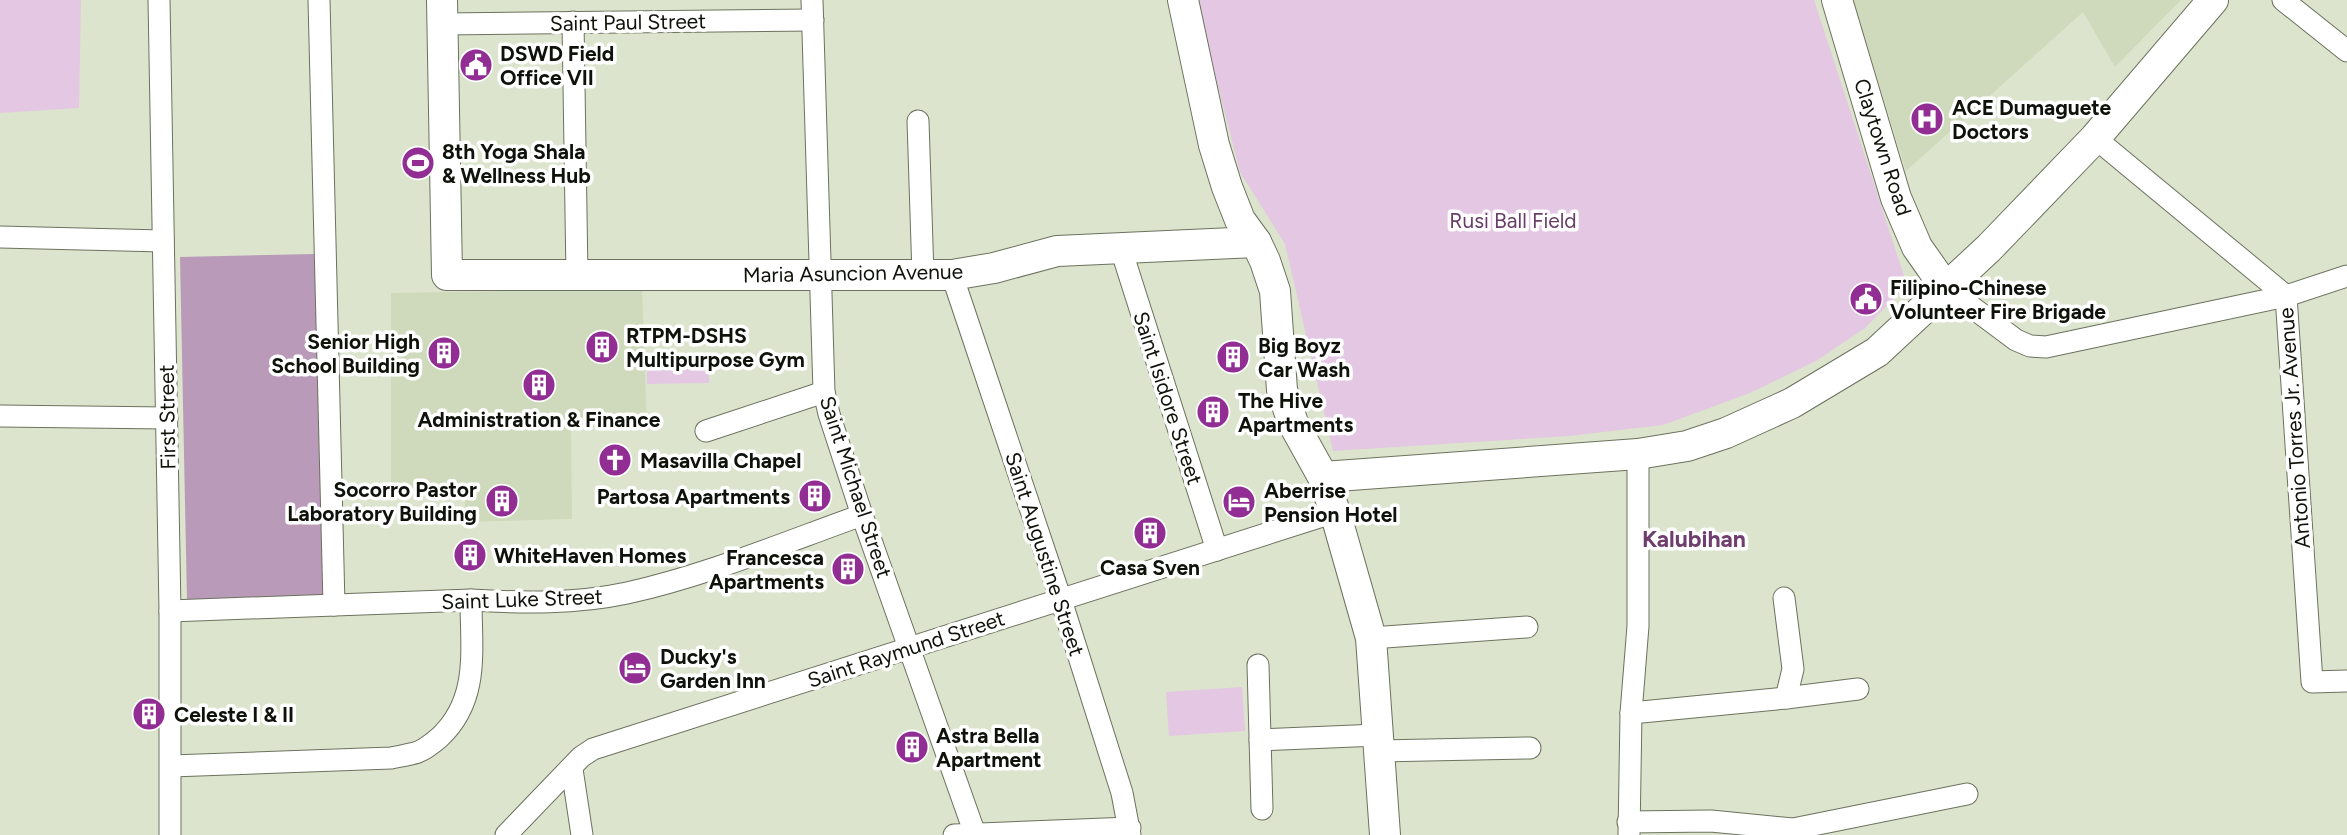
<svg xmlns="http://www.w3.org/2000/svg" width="2347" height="835" viewBox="0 0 2347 835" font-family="Figtree,sans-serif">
<rect width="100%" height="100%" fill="#dce4cd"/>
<g fill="#cfd9bb">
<path d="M1853,0h328l-66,67 -32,-55 -177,159z"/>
<path d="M642,289l5,137 -76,2 1,91 -106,3 -2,-34h-73v-195z"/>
</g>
<g fill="#e4c7e2">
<path d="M0,0h81l-2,108 -79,5z"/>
<path d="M1196,0h618l93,285 -42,43 -49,33 -66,32 -87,32 -94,11 -236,15 -48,-207 -45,-72z"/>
<path d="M709,358v25l-62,1v-25z"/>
<path d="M1242,687l3,44 -76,5 -3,-44z"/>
</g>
<path fill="#ba9ab9" d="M315,254l8,344 -136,3 -7,-344z"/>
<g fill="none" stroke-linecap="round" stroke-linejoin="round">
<defs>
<g id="street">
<path d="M159,0l11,611v224"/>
<path d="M319,0l15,605"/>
<path d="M812,0l12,392 5,22 33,101 113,319"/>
<path d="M2283,0l64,51"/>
<path d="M573,22l4,254"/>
<path d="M443,24l370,-4"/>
<path d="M918,121l5,154"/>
<path d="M2095,138l191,158 26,386 35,-1"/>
<path d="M0,237l163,4"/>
<path d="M1120,246l97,304"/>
<path d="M952,275l109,325 61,193 8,42"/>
<path d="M1945,287l71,53 14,6 16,1 240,-51 61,-20"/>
<path d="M0,416l167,2"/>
<path d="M706,431l118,-39"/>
<path d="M1784,598l9,71 -7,29"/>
<path d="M170,611l301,-11c52,3 105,4 156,-7 78,-17 159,-51 235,-78"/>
<path d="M1371,638l156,-11"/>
<path d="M1258,665l4,144"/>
<path d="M1631,713l155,-15 72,-9"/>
<path d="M1260,740l118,-5"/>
<path d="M1379,751l151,-3"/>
<path d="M171,766l220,-8c9,-2 18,-3 27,-6 8,-3 15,-9 22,-15 40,-38 31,-87 31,-137"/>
<path d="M572,769l10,66"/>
<path d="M1628,822l83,-1 82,8 174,-35"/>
<path d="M506,835l75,-78 12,-8 742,-237"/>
<path d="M954,835l176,-7"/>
<path d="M1629,835l2,-122 7,-87v-172"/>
</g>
<g id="secondary">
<path d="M442,0l5,275h505l42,-7 63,-17 199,-9"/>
<path d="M1183,0l31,145 13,42 13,33 16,22 9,19 10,30 7,99 11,33 30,54 12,35 36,126 14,197"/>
<path d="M1837,0l59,198 21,49 28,40"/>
<path d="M1323,477l315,-23 49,-8 39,-13 66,-30 85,-51 112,-104 106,-110 118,-138"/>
</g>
</defs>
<use href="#street" stroke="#6c725e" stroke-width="23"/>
<use href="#secondary" stroke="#6c725e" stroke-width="32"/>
<use href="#street" stroke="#fff" stroke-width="21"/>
<use href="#secondary" stroke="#fff" stroke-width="30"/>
</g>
<defs>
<symbol id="civic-disc" viewBox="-11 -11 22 22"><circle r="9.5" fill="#912d93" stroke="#fff"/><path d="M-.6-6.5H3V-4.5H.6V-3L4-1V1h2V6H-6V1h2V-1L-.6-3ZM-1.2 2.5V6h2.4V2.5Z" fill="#fff"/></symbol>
<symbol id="hospital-disc" viewBox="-11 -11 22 22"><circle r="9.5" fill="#912d93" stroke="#fff"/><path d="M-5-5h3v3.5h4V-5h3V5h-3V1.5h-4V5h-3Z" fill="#fff"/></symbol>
<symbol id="stadium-disc" viewBox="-11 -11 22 22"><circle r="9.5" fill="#912d93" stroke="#fff"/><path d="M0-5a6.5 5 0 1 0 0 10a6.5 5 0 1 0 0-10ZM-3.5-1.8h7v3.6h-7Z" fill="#fff"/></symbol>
<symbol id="building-disc" viewBox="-11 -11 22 22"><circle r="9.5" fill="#912d93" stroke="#fff"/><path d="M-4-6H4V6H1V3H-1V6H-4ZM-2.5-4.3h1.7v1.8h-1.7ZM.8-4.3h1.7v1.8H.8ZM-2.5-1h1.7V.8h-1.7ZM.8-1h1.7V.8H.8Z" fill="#fff"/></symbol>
<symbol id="church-disc" viewBox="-11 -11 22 22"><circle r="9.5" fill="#912d93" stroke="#fff"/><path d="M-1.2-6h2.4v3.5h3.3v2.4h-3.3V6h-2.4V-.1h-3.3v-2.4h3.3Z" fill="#fff"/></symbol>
<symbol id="hotel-disc" viewBox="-11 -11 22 22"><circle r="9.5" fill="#912d93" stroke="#fff"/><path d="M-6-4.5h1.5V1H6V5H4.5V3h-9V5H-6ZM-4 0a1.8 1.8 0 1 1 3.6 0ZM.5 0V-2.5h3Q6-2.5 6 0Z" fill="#fff"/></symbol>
</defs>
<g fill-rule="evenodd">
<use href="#civic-disc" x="457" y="46" width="38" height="38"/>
<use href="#hospital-disc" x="1908" y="100" width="38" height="38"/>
<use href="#stadium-disc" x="399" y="144" width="38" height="38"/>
<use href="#civic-disc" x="1847" y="280" width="38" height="38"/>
<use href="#building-disc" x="583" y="328" width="38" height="38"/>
<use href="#building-disc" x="425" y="334" width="38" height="38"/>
<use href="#building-disc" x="1214" y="338" width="38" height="38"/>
<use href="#building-disc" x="520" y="366" width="38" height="38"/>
<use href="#building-disc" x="1194" y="393" width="38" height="38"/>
<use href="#church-disc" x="596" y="441" width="38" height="38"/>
<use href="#building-disc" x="796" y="477" width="38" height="38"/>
<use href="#building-disc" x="483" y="482" width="38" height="38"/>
<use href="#hotel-disc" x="1220" y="483" width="38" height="38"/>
<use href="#building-disc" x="1131" y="514" width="38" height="38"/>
<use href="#building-disc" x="451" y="536" width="38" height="38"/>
<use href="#building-disc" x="829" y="550" width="38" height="38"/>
<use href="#hotel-disc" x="616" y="649" width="38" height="38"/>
<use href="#building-disc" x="130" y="695" width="38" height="38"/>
<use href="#building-disc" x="893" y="728" width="38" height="38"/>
</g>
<g text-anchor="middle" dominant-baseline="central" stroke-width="7" stroke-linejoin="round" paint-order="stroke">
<g font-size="21" fill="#0f120a" stroke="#fff">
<text transform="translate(628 22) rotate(-1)">Saint Paul Street</text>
<text transform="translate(1883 147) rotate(72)">Claytown Road</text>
<text transform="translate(853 273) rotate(-1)">Maria Asuncion Avenue</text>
<text transform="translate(1168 398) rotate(72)">Saint Isidore Street</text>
<text transform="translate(167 417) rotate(-91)">First Street</text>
<text transform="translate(2294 428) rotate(-94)">Antonio Torres Jr. Avenue</text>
<text transform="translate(856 487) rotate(72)">Saint Michael Street</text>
<text transform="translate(1045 554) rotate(72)">Saint Augustine Street</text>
<text transform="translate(522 599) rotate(-2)">Saint Luke Street</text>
<text transform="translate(906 649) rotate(-18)">Saint Raymund Street</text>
</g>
<g font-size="21" font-weight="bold" fill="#0f120a" stroke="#fff" text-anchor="start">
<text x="500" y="53">DSWD Field<tspan x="500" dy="24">Office VII</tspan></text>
<text x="1952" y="107">ACE Dumaguete<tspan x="1952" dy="24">Doctors</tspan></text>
<text x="442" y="151">8th Yoga Shala<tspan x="442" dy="24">&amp; Wellness Hub</tspan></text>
<text x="1890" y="287">Filipino-Chinese<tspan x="1890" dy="24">Volunteer Fire Brigade</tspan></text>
<text x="626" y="335">RTPM-DSHS<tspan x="626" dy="24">Multipurpose Gym</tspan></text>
<text x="420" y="341" text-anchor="end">Senior High<tspan x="420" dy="24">School Building</tspan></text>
<text x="1258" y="345">Big Boyz<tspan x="1258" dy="24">Car Wash</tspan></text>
<text x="1238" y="400">The Hive<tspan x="1238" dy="24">Apartments</tspan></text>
<text x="539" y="419" text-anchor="middle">Administration &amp; Finance</text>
<text x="640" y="460">Masavilla Chapel</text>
<text x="477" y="489" text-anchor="end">Socorro Pastor<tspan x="477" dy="24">Laboratory Building</tspan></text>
<text x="1264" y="490">Aberrise<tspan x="1264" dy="24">Pension Hotel</tspan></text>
<text x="790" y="496" text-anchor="end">Partosa Apartments</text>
<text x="494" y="555">WhiteHaven Homes</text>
<text x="824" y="557" text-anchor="end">Francesca<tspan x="824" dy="24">Apartments</tspan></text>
<text x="1150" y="567" text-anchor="middle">Casa Sven</text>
<text x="660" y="656">Ducky's<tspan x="660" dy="24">Garden Inn</tspan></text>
<text x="174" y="714">Celeste I &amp; II</text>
<text x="936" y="735">Astra Bella<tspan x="936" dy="24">Apartment</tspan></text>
</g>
<g font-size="21" fill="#683d67" stroke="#fff">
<text x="1513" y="220">Rusi Ball Field</text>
</g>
<g font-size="23" font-weight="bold" fill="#703d6f" stroke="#fff">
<text x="1694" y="539">Kalubihan</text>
</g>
</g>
</svg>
